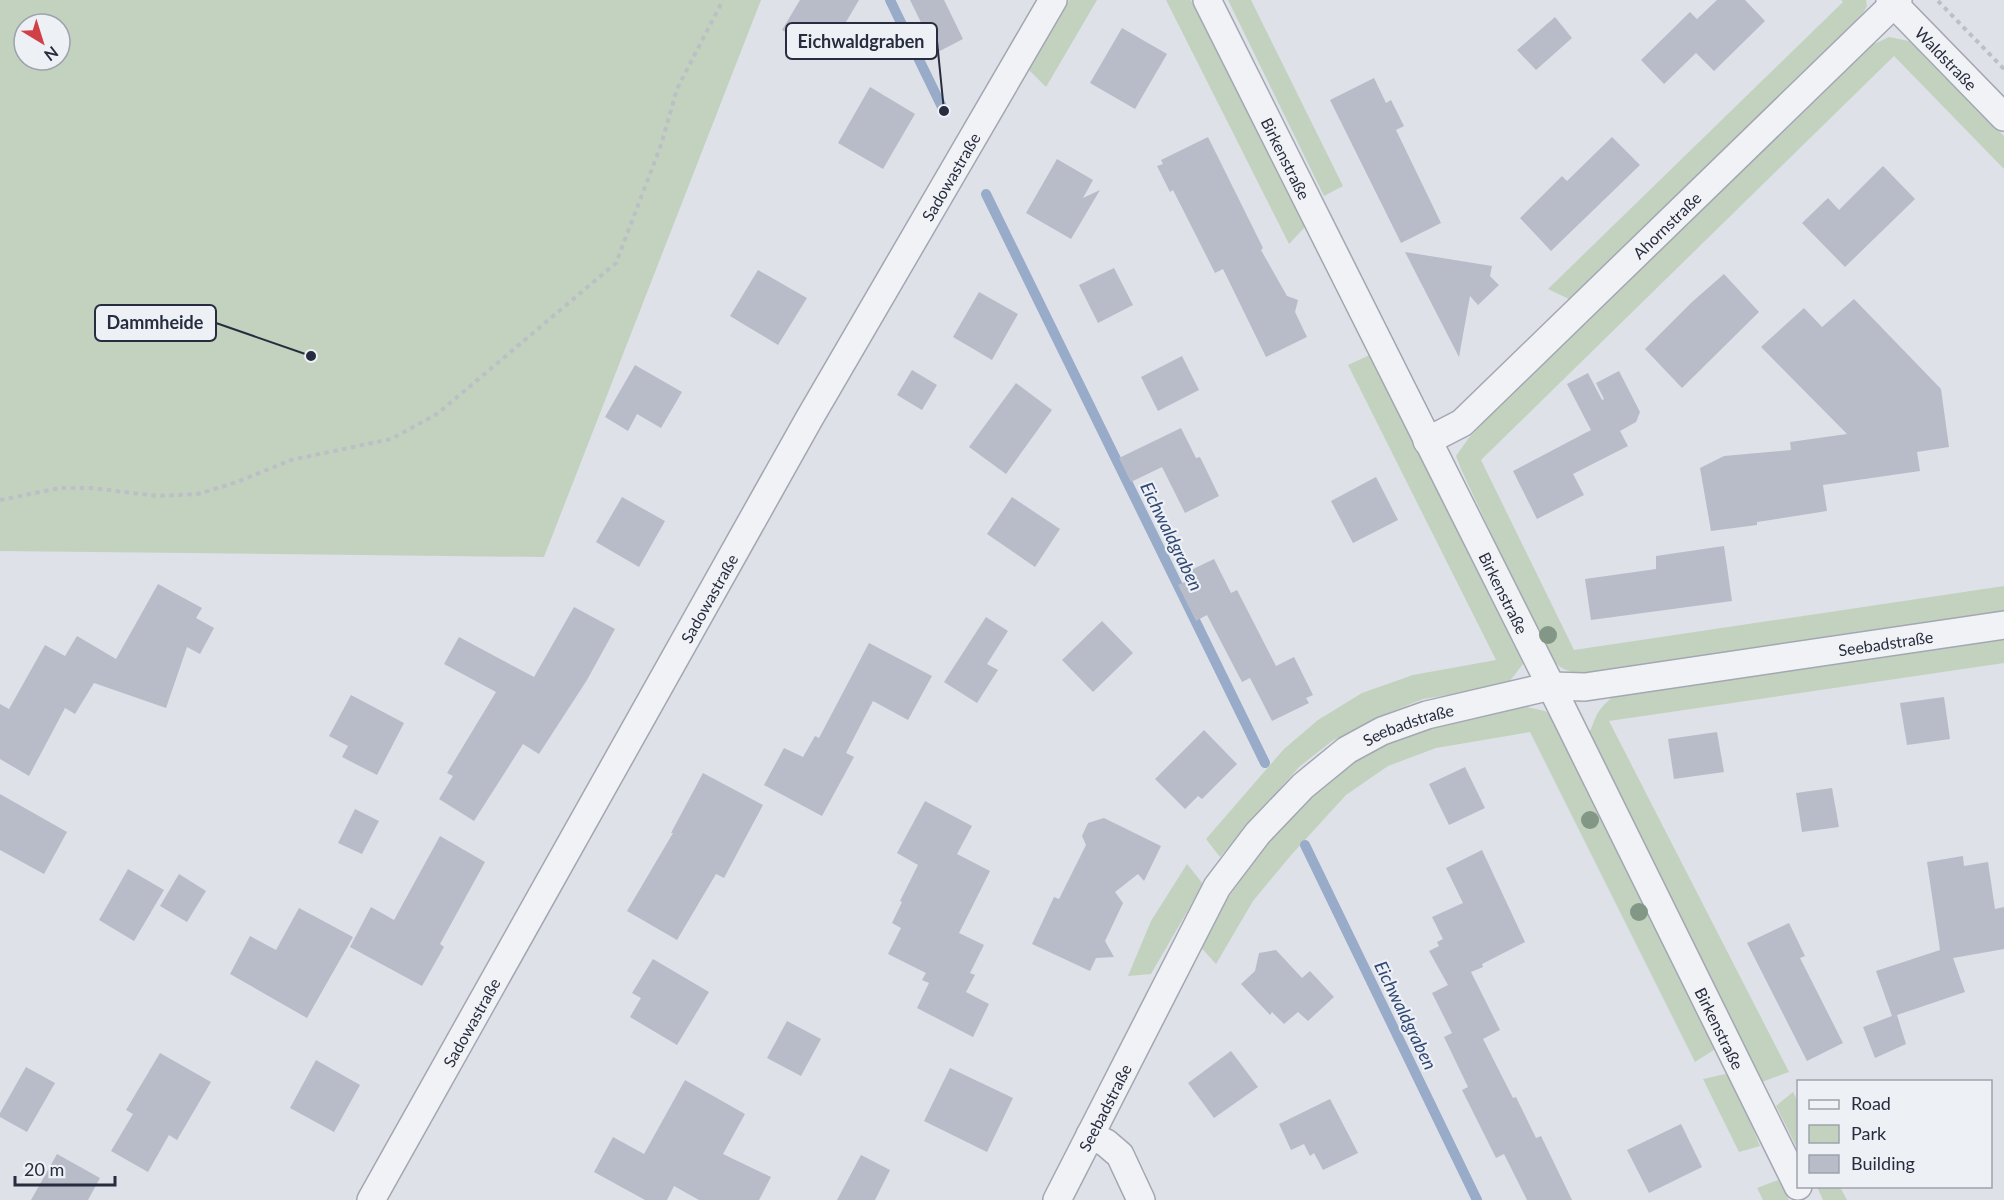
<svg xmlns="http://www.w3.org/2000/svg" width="2004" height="1200" viewBox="0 0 2004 1200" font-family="Lato,sans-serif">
<rect width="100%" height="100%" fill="#dee1e8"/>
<g fill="#c2d2bf" fill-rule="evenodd">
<path d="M0,0h761l-217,557 -544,-6zM24,24h36v36h-36z"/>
<path d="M1069,0h28l-51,87 -18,-18z"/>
<path d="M1166,0h25l114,227 -16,17z"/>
<path d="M1228,0h23l92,186 -19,10z"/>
<path d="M1841,0h25l1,6 -4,7 -211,212 -81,75 -23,-11 295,-287z"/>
<path d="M1889,37l20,4 95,95v33l-110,-113 -413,404 93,190 430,-64v29l-421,59c-23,-3 -27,-9 -39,-27l-83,-178 -5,-13 12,-17 192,-202 208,-190z"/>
<path d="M1372,354l147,295 4,15 -14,18 -10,5 -76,12 -47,19 -44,23 -33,26 -79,90 -14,-18 78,-90 34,-29 44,-27 51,-18 83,-15 -148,-295z"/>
<path d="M2004,634v29l-395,58 180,351 -27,10 -174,-346c9,-20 7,-25 26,-40z"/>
<path d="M1527,707l18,4 5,4 167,333 -22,14 -165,-330 -94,16 -48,18 -42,29 -54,59 -39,47 -37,63 -20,-22 80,-111 56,-52 43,-31 52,-21z"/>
<path d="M1187,864l16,20 -52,90 -23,2 23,-55z"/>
<path d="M1730,1073l30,73 -21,6 -36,-73z"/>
<path d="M1793,1092l5,10v48l-22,-44z"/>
<path d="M1778,1180l11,20h-26l-6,-12z"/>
<path d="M1817,1187h23l7,13h-24z"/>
</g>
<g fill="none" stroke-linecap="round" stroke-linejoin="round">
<g stroke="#98abc9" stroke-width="10">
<path d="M890,0l54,111"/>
<path d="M986,194l279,569"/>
<path d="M1305,845l172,355"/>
</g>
</g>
<g fill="#b8bcc8">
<path d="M800,0h59l-33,56 -44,-26z"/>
<path d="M910,0h34l19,39 -27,14z"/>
<path d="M1717,0h28l20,21 -51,50 -18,-18 -32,31 -23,-24 49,-48 7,7z"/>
<path d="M1555,17l17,21 -36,32 -19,-20z"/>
<path d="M1122,28l45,26 -32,55 -45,-26z"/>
<path d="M1374,78l12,25 5,-3 13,26 -8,4 45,93 -40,20 -71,-143z"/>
<path d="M870,87l45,27 -32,55 -45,-26z"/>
<path d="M1208,137l55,111 -2,2 26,46 11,4 -3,12 12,25 -41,20 -43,-88 -8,4 -42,-83 -3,2 -13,-26 6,-2 -2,-4z"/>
<path d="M1612,137l28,28 -89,86 -31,-33 42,-42 5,5z"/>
<path d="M1057,159l36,21 -10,18 17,-8 -29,49 -45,-26z"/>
<path d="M1883,166l32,33 -70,68 -43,-44 26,-25 11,12z"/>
<path d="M1405,252l87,14 -2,10 9,9 -21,20 -8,-9 -11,61z"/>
<path d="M1114,268l19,37 -35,18 -19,-38z"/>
<path d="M758,270l49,28 -29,47 -48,-29z"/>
<path d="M1724,274l35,38 -77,76 -37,-39 47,-47z"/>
<path d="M979,292l39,22 -26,46 -39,-23z"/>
<path d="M1854,299l87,90 8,58 -32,5 3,19 -97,14 4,26 -70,11v3l-46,6 -11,-63 24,-12 67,-6 -1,-8 57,-8 -86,-87 43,-39 18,19z"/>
<path d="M1182,356l17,34 -41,21 -17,-34z"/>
<path d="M635,365l47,27 -21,36 -24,-14 -9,17 -23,-14z"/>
<path d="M912,370l25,15 -15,25 -25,-15z"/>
<path d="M1619,371l21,41 -4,10 -16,9 8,15 -55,28 11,21 -47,24 -24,-48 78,-41 -24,-46 21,-11 14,27 2,-1 -8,-16z"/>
<path d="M1016,383l36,27 -46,64 -37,-27z"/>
<path d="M1181,428l15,30 4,-1 19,39 -34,17 -23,-46 -31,15 -12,-24z"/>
<path d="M1376,477l22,43 -45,23 -22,-42z"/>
<path d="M622,497l43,24 -26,46 -43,-25z"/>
<path d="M1012,497l48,32 -25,38 -48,-33z"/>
<path d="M1724,546l8,55 -141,19 -6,-41 71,-10v-13z"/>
<path d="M1214,559l17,34 6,-3 39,76 18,-9 19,38 -7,3 3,5 -37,18 -22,-43 -8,4 -35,-67 -11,6 -18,-36 15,-7 -4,-7z"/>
<path d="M158,584l44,24 -6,10 18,10 -14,26 -13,-7 -21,61 -72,-25 -19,31 -10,-6 -36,68 -29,-17v-55l9,5 36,-64 20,11 12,-20 39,23z"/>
<path d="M574,607l41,22 -28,51 -48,74 -16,-10 -49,77 -35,-22 14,-23 -6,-3 49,-81 -52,-28 15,-27 75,40z"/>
<path d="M986,617l22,14 -21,33 11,6 -21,33 -33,-21z"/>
<path d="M1102,621l31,32 -40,39 -31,-32z"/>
<path d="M869,643l63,33 -24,44 -35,-19 -27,52 8,4 -32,59 -58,-31 20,-37 19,9 12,-21 4,2z"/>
<path d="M351,695l53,28 -27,52 -35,-18 6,-11 -19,-10z"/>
<path d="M1944,697l6,42 -43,6 -7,-42z"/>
<path d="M1204,730l33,34 -35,35 -4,-3 -13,13 -30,-30z"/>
<path d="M1717,732l7,40 -50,7 -6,-40z"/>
<path d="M1465,767l20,41 -36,17 -20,-41z"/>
<path d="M703,773l60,32 -39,73 -8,-4 -39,66 -50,-29 46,-78h-2z"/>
<path d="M1832,788l7,39 -37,5 -6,-39z"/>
<path d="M0,794l67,38 -23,42 -44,-24z"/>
<path d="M925,801l47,25 -15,28 33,17 -31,62 25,12 -14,28 5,2 -9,17 23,12 -16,33 -56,-29 12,-25 -7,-3 4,-7 -38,-19 13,-26 -9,-5 10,-21 -2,-1 18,-36 -21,-12z"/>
<path d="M355,809l24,12 -17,33 -24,-11z"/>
<path d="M1104,818l57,28 -17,35 -6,-7 -23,18 8,11 -18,38 9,16 -18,1 -6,13 -58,-27 22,-47 5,2 27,-54 -4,-9 6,-13z"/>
<path d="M440,836l45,26 -45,82 4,3 -22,39 -72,-39 21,-40 23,13z"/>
<path d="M1482,850l43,92 -43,22 1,3 -12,5 29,58 -17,9 30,59 3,-1 20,41 5,-2 31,64h-45l-23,-46 -8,4 -34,-68 6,-3 -24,-50 8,-4 -20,-40 16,-8 -19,-34 10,-5 -2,-4 6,-3 -11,-22 31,-14 -17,-35z"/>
<path d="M1963,856l1,10 24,-4 7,47 9,-2v42l-51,9 12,34 -68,23 9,29 -31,14 -12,-31 29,-11 -16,-45 64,-21 -13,-88z"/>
<path d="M128,869l36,21 -30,51 -35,-21z"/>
<path d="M179,874l27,17 -19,31 -27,-16z"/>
<path d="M299,908l54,29 -46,81 -77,-44 20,-38 26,14z"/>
<path d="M1789,923l16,33 -5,2 43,85 -36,18 -60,-118z"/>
<path d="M1276,950l26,28 8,-7 24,26 -26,24 -10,-9 -14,12 -12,-12 -2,3 -29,-31 14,-13 4,-18z"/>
<path d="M653,959l56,33 -32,53 -47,-28 11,-19 -9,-5z"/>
<path d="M787,1021l34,18 -20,37 -34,-18z"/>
<path d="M1231,1051l27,36 -44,31 -26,-35z"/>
<path d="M160,1053l51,29 -34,58 -8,-5 -21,37 -37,-21 22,-37 -7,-4z"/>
<path d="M316,1060l44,25 -26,47 -44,-24z"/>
<path d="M26,1067l29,16 -28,49 -27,-15v-4z"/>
<path d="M950,1068l63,30 -26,54 -63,-31z"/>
<path d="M685,1080l60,34 -22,40 48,23 -12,23h-60l-25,-14 -7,14h-22l-51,-28 19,-35 31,17z"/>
<path d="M1330,1099l28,54 -35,17 -9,-17 -4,3 -6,-12 -13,6 -12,-26z"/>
<path d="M1681,1124l21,43 -53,26 -22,-43z"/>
<path d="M57,1154l43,24 -12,22h-57z"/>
<path d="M861,1155l29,15 -15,30h-38z"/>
</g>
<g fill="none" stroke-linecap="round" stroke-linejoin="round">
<defs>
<g id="minor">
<path id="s1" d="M1207,0l344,686 247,500"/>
<path id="s2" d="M1890,0l114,117"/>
<path id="s3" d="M1427,441l35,-18 436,-423"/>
<path d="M1090,1135l16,8 14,12 21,45"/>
<path id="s4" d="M371,1200l438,-781 244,-419"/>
<path id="s5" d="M1057,1200l160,-313 41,-54 45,-47 44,-36 35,-19 45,-16 124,-29 34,1 419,-62"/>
</g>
</defs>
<use href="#minor" stroke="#a3a7b2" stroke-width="30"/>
<g stroke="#bcbfc6" stroke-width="4" stroke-dasharray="4.5 4.5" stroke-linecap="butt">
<path d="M1938,1l66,68"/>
<path d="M0,500l60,-12h32l65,8 41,-2 39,-12 54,-22 100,-21 46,-25 179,-151 45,-118 16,-56 46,-89"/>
</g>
<use href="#minor" stroke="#f1f2f6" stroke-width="27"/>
</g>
<g fill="#829785">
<circle cx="1548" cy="635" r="9"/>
<circle cx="1590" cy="820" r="9"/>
<circle cx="1639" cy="912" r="9"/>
</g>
<g text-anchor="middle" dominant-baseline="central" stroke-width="4.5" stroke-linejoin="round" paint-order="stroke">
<g font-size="16" fill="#272d3f" stroke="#edf0f5">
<text stroke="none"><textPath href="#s2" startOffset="81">Waldstraße</textPath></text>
<text stroke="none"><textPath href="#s1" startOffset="177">Birkenstraße</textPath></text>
<text stroke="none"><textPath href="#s4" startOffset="1176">Sadowastraße</textPath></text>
<text stroke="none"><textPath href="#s3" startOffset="324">Ahornstraße</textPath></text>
<text stroke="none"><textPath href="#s1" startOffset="663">Birkenstraße</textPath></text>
<text stroke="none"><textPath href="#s4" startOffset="690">Sadowastraße</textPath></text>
<text stroke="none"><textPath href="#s5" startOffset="1094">Seebadstraße</textPath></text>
<text stroke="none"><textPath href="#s5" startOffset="608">Seebadstraße</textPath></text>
<text stroke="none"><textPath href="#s4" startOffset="204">Sadowastraße</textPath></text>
<text stroke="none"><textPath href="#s1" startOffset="1149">Birkenstraße</textPath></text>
<text stroke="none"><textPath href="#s5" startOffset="104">Seebadstraße</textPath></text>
</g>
<g font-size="18" font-style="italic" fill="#304874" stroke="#edf0f5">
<text transform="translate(1172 536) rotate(64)">Eichwaldgraben</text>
<text transform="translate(1406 1015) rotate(64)">Eichwaldgraben</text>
</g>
</g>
<path fill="none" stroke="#272d3f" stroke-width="2" d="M944 111L937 41M311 356L216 323"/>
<g fill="#272d3f" stroke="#edf0f5" stroke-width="2">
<circle cx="944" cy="111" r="6"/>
<circle cx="311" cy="356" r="6"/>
</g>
<g fill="#edf0f5" stroke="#272d3f" stroke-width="2">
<rect x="786" y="23" width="151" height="36" rx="6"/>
<rect x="95" y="305" width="121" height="36" rx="6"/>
</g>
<g font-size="18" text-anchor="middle" font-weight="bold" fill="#272d3f">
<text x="861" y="48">Eichwaldgraben</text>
<text x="155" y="329">Dammheide</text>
</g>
<rect x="1797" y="1080" width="195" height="108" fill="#edf0f5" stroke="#9ea2ac" stroke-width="1.5"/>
<rect x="1809" y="1100" width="30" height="9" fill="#f1f2f6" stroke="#9ea2ac" stroke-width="1.5"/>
<text x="1851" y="1110" font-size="18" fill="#272d3f">Road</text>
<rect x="1809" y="1125" width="30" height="18" fill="#c2d2bf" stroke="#9ea2ac" stroke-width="1.5"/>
<text x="1851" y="1140" font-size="18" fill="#272d3f">Park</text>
<rect x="1809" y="1155" width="30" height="18" fill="#b8bcc8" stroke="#9ea2ac" stroke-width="1.5"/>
<text x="1851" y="1170" font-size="18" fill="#272d3f">Building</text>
<g transform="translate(42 42) rotate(142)"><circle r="28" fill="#edf0f5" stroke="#9ea2ac" stroke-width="1.5"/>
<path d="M0-4.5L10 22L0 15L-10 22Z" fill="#d13f47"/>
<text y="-9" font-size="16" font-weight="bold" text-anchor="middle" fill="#272d3f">N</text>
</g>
<path d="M15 1176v9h100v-9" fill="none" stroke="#272d3f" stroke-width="3"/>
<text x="24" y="1176" font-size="18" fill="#272d3f" stroke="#edf0f5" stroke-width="4.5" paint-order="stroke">20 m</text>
</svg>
